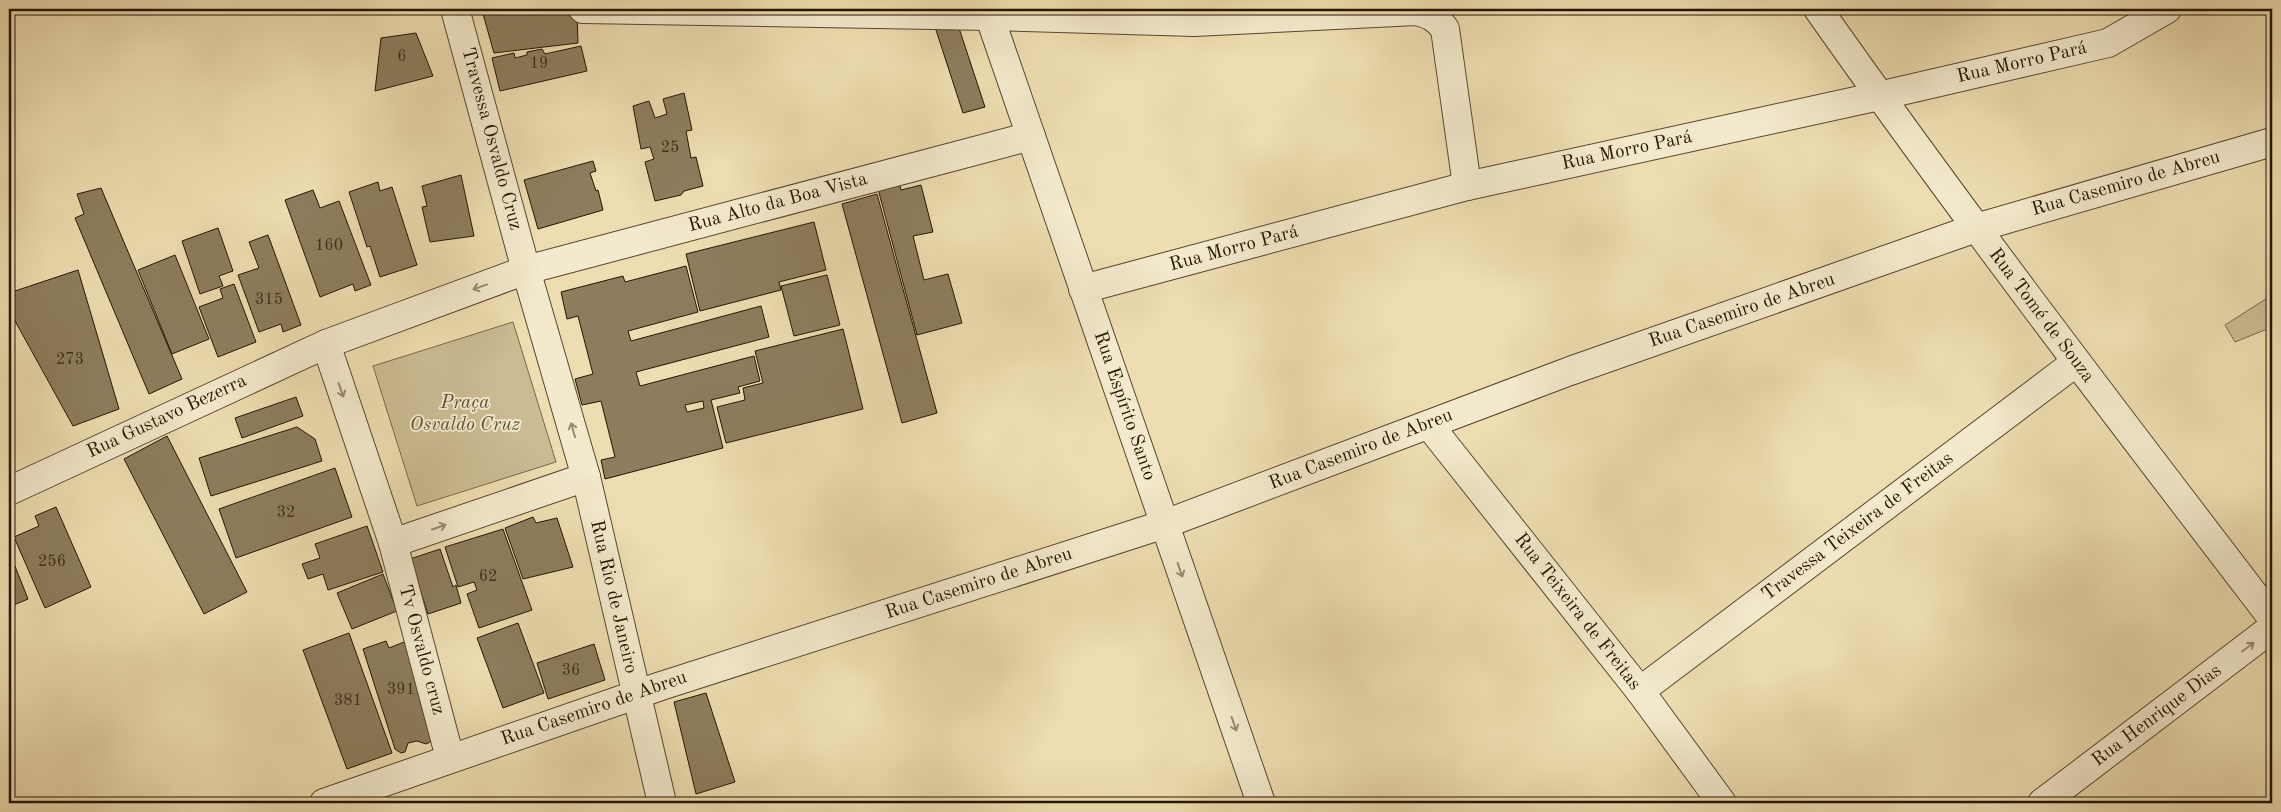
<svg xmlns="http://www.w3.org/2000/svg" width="2281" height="812" viewBox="0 0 2281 812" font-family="'Old Standard TT',serif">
<rect width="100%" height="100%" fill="#edddb0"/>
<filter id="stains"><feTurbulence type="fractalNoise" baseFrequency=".004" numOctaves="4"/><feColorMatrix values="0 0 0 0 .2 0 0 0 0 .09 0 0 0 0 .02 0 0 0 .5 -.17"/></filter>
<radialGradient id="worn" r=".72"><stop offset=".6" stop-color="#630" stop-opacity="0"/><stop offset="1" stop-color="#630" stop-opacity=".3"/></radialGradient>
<g fill="#cbbb93" stroke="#78684b">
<path d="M2272,295v32l-37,15 -10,-17z"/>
<path d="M513,322l43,140 -139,44 -44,-140z"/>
</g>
<g fill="#8d7d5d" stroke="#241503" fill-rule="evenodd">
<path d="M577,13l1,30 -84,10 -11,-39z"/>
<path d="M934,24l24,1 27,82 -22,6z"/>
<path d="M416,33l17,43 -58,15 6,-53z"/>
<path d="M581,46l6,25 -87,20 -8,-33 22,-5 1,5 12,-3v-3l15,-3 3,5z"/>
<path d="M684,93l8,37 -6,1 5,27 5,-1 7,29 -19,5 -3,4 -26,6 -10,-39 9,-3 -4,-12 -9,2 -8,-43 16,-5 6,17 12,-4 -4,-15z"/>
<path d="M593,161l3,10 -6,2 6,18 2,-1 5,20 -65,19 -14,-49z"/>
<path d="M461,175l13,61 -44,6 -8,-35 5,-1 -5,-20z"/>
<path d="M378,182l2,9 12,-4 25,78 -37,12 -10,-31 -3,1 -18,-55z"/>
<path d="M899,182l2,8 20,-5 12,47 -20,4 11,44 24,-6 14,49 -45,12 -39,-146z"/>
<path d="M101,188l81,191 -33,15 -74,-176 9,-4 -7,-20z"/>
<path d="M313,190l7,18 19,-7 32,84 -16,6 -2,-7 -33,13 -35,-97z"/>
<path d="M877,194l60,219 -35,10 -60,-219z"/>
<path d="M814,222l12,48 -47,12 2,8 -81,21 -14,-57z"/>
<path d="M218,228l15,43 -14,5 4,10 -23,8 -18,-53z"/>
<path d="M268,235l33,90 -18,7 -2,-8 -22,8 -21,-57 21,-7 -10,-26z"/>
<path d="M175,255l34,84 -37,15 -34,-84z"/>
<path d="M686,266l12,46 -70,19 3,10 130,-35 8,31 -133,35 4,14 114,-30 6,25 -22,6 2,6 -29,7 12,48 -118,31 -4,-19 14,-3 -14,-56 -19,4 -7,-26 18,-5 -15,-58 -11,3 -6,-27 62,-16 2,6zM703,401l1,7 -17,4 -2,-7z"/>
<path d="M78,270l41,139 -46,17 -64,-116v-17z"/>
<path d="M827,275l13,50 -46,11 -13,-50z"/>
<path d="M234,284l22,58 -38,15 -19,-50 24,-9 -3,-9z"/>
<path d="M843,329l20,80 -137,34 -9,-36 28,-7 -2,-12 20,-5 -8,-32z"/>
<path d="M296,397l7,19 -61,22 -7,-20z"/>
<path d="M297,427l18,12 7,22 -111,35 -12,-38z"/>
<path d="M167,436l80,156 -43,22 -80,-155z"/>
<path d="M335,468l17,49 -116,41 -17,-49z"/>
<path d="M56,507l35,80 -46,21 -31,-71 25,-11 -4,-10z"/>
<path d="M533,517l3,6 21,-5 16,49 -50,12 -18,-51z"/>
<path d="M367,526l16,46 -55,18 -5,-16 -15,5 -6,-15 18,-6 -5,-14z"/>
<path d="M503,529l29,81 -53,18 -12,-34 10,-4 -3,-8 -16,5 -13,-40z"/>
<path d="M440,549l13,38 3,-2 5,18 -33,11 -18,-55z"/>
<path d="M9,551l19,48 -19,8z"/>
<path d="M383,574l14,37 -45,18 -15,-36z"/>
<path d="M518,623l26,70 -41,15 -26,-70z"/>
<path d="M349,633l43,120 -45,16 -44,-119z"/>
<path d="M409,640l29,91 -8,11 -4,2 -9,-3 -9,2 -3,9 -4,1 -6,-4 -32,-100 23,-8 3,7z"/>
<path d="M594,644l11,36 -57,19 -11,-36z"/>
<path d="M706,693l29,89 -39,12 -22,-92z"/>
</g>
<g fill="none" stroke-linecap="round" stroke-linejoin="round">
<defs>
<g id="street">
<path d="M455,9l71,261 60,207 76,326"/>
<path d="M583,9l406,7 205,6 222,-11c13,3 21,7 29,18l22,157"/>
<path d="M987,9l274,794"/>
<path d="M1818,9c146,207 300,408 454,609"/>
<path d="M1083,289l384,-103 412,-90 229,-53 59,-34"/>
<path d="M326,344l67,199 57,215"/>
<path d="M1429,425l211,266 82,112"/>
<path d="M9,491l317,-147 200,-74 505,-134"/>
<path d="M393,543l193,-66"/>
<path d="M1640,691l435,-328"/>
<path d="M324,803l337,-117 504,-162 405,-153 406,-143 296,-86"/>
<path d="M2042,803l230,-175"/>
</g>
</defs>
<use href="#street" stroke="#56472e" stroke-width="30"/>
<use href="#street" stroke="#f3e9cc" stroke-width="28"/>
</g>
<defs><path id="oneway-shaft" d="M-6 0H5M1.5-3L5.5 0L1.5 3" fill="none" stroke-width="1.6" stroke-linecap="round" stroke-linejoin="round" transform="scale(1.25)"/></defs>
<g stroke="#968a72">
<use href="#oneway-shaft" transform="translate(480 287) rotate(160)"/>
<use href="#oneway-shaft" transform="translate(341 390) rotate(71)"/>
<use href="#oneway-shaft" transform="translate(573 430) rotate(-106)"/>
<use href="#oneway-shaft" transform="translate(439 527) rotate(-19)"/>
<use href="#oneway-shaft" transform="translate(1180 570) rotate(71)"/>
<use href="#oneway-shaft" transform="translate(2248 647) rotate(-37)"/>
<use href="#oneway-shaft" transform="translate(1234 724) rotate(71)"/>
</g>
<g text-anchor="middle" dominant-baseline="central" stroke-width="4" stroke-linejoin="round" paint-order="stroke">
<g font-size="16" fill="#3e2f1a">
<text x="402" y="57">6</text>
<text x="539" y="64">19</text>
<text x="670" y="148">25</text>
<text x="329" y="246">160</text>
<text x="269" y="300">315</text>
<text x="70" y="360">273</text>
<text x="286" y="513">32</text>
<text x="52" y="562">256</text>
<text x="488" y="577">62</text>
<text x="571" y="671">36</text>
<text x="401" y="690">391</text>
<text x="348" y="701">381</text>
</g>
<g font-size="19" fill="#241503" stroke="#f3e9cc">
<text transform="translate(2022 63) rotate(-13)">Rua Morro Pará</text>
<text transform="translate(491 139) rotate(75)">Travessa Osvaldo Cruz</text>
<text transform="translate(1627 151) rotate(-12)">Rua Morro Pará</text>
<text transform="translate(2126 184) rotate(-16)">Rua Casemiro de Abreu</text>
<text transform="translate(778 203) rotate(-15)">Rua Alto da Boa Vista</text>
<text transform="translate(1234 249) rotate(-15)">Rua Morro Pará</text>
<text transform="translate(1742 311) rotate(-19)">Rua Casemiro de Abreu</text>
<text transform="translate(2041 316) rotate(53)">Rua Tomé de Souza</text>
<text transform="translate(1124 406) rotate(71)">Rua Espírito Santo</text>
<text transform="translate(167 417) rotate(-25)">Rua Gustavo Bezerra</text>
<text transform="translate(1361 450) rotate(-21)">Rua Casemiro de Abreu</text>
<text transform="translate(1858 527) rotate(-37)">Travessa Teixeira de Freitas</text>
<text transform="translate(979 584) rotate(-18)">Rua Casemiro de Abreu</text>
<text transform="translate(613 597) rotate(77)">Rua Rio de Janeiro</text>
<text transform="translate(1577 612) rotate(52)">Rua Teixeira de Freitas</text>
<text transform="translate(421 650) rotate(75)">Tv Osvaldo cruz</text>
<text transform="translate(594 709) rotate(-19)">Rua Casemiro de Abreu</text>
<text transform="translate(2157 716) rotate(-37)">Rua Henrique Dias</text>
</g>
<g font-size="19" font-style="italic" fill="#5e4f35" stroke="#f3e9cc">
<text x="465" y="403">Praça<tspan x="465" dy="22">Osvaldo Cruz</tspan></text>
</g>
</g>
<rect width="2281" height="812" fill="none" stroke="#edddb0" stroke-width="30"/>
<rect x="10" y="10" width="2261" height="792" fill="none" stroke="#241503" stroke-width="2.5"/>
<rect x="15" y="15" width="2251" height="782" fill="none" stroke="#241503"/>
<rect width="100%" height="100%" filter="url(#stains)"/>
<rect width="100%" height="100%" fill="url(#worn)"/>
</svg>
